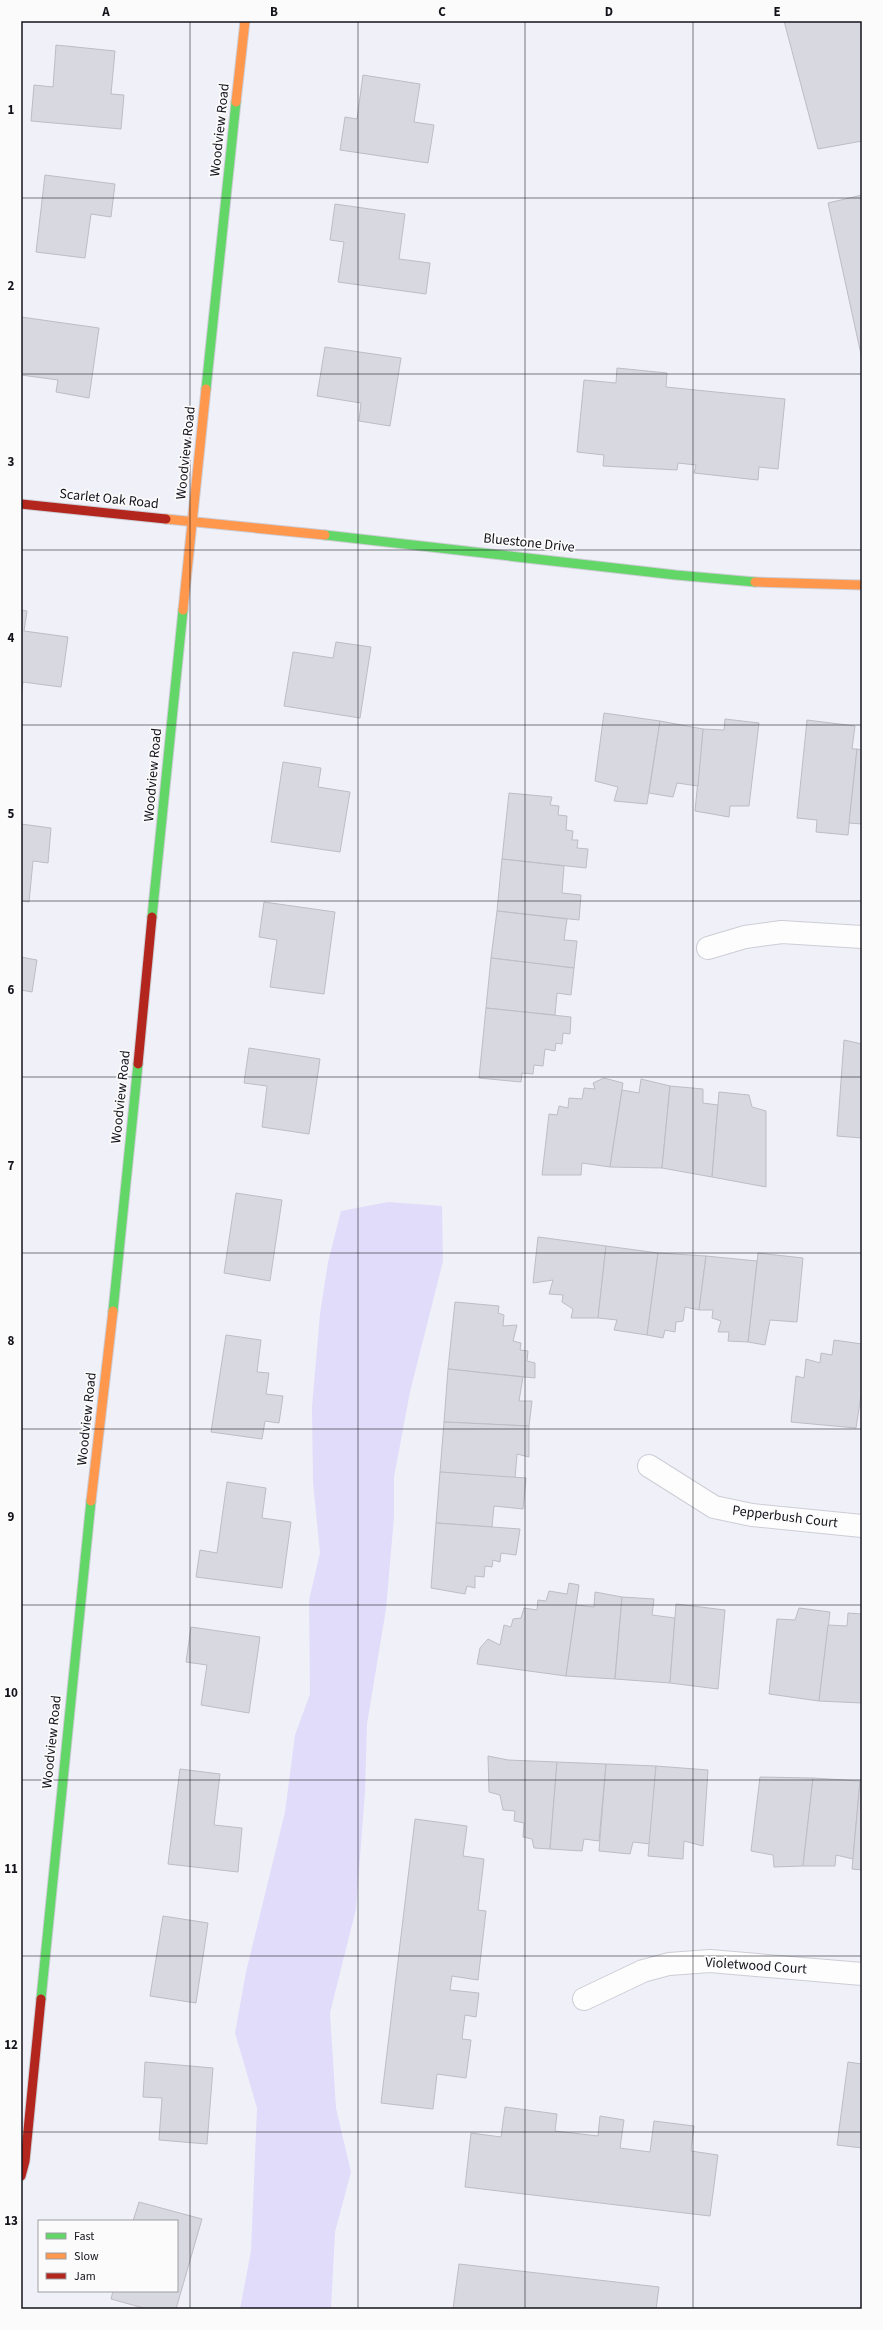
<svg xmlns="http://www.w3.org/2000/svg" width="883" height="2330" viewBox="0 0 883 2330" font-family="'Source Sans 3',sans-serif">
<rect width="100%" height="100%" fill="#f0f0f8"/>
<path fill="#e0dcfa" d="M388,1202l54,4 1,55 -33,131 -16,85v40l-8,92 -19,115 -2,68 -9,117 -26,104 6,95 15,64 -16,60 -4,77h-91l11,-58 6,-143 -22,-75 11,-61 39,-160 10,-77 15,-41 -1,-94 11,-47 -7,-71 -1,-75 8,-93 8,-52 13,-51z"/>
<g fill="#d8d8e0" stroke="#bebdc5">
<path d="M784,21h78v120l-44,8z"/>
<path d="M56,45l59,6 -4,43 13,1 -3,34 -90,-8 3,-36 19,2z"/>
<path d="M363,75l57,9 -6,38 20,3 -6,38 -88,-13 5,-33 12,2z"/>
<path d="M45,175l70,9 -4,33 -20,-3 -6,44 -49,-6z"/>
<path d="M862,195v164l-34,-156z"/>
<path d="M335,204l70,10 -6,45 31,4 -4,31 -88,-12 6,-40 -14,-2z"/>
<path d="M21,317l78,11 -10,70 -33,-6 2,-12 -37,-5z"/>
<path d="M325,347l76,11 -11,68 -31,-5 2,-18 -44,-7z"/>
<path d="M617,368l50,5 -1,14 119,12 -7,70 -19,-2 -1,13 -64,-7 2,-8 -18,-2 -1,7 -74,-4 1,-11 -27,-3 7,-72 32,3z"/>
<path d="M21,610l6,1 -3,20 44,6 -7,50 -38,-5 -2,15z"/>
<path d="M336,642l35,5 -11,71 -76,-12 9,-54 40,6z"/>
<path d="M604,713l56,8 -13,83 -33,-3 4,-14 -23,-6z"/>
<path d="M725,719l34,4 -10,83h-19l-1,11 -34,-6 8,-82 21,1z"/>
<path d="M807,720l48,6 -3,23h5l-9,86 -32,-3 1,-12 -20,-2z"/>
<path d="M660,721l43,8 -5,57 -21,-3 -4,14 -24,-4z"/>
<path d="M857,749l5,1v74l-13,-1z"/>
<path d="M283,762l38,6 -3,19 32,5 -10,60 -69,-10z"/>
<path d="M509,793l43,4 -2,8 9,1 -1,9 9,1 -1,14 7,1 -1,9h6l-1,8 11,1 -2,19 -84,-9z"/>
<path d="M21,824l30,4 -3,35 -15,-2 -4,41 -8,-1z"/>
<path d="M502,859l62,7 -2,27 19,2 -2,25 -82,-9z"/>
<path d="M264,902l71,10 -11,82 -54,-7 7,-47 -18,-3z"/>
<path d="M497,911l70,8 -3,21 13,1 -3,27 -83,-10z"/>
<path d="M21,957l16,3 -5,32 -11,-2z"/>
<path d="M491,958l83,10 -3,27 -14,-2 -2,22 -69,-7z"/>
<path d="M486,1008l85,9 -1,17 -7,-1 -1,11 -6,-1 -1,8 -10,-2 -2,17 -9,-1 -1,9 -11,-1 -1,9 -42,-4z"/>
<path d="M844,1040l18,4v94l-25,-2z"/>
<path d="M249,1048l71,11 -11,75 -47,-7 5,-41 -23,-3z"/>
<path d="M604,1078l19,5 -13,84 -28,-4 -1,12h-39l7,-61 8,1 2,-9 9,2 1,-10 13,1 2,-11 11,1 -2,-6z"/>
<path d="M641,1079l29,7 -8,82 -52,-1 12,-77 17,3z"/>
<path d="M670,1086l33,3v14l15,2 -6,72 -50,-9z"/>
<path d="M719,1092l30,3 3,12 14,4v76l-54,-10z"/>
<path d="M236,1193l46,7 -12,81 -46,-8z"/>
<path d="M538,1237l68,9 -8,72h-27l2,-9 -11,-7 1,-7 -14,-1 4,-14 -20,3z"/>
<path d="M606,1246l52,7 -11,82 -33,-5 3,-10 -19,-2z"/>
<path d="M658,1253l48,3 -7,54 -14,-3 -2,14 -7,1 -1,10 -10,-2 -2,8 -16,-3z"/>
<path d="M758,1253l45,5 -6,64 -27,-2 -5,25 -17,-3z"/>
<path d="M706,1256l51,5 -9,81 -20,-1 1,-9h-11l3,-11 -9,-3 1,-8h-14z"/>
<path d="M455,1302l44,4 -1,7 6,2 -1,11 14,-1 -4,16 8,2 -1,7 8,1 -1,10 8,2v15l-87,-9z"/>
<path d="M226,1335l35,5 -4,32 12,1 -3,21 17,2 -4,27 -14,-2 -3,18 -51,-7z"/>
<path d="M834,1340l28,4v45l-6,39 -65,-6 5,-46 8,2 2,-19 14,4 1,-10 11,2z"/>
<path d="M448,1369l75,8 -4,24h13l-3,25 -85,-4z"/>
<path d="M444,1422l85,4v31l-12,-3 -2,24 -75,-6z"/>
<path d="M440,1472l86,6 -3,31 -29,-3 -2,21 -56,-4z"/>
<path d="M227,1482l39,6 -4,30 29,4 -9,66 -86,-11 4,-27 17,3z"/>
<path d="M436,1523l84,6 -4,26 -15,-2 -1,9 -7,-2 -1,7 -7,-1 -1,11 -9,-1v12l-8,-2 -2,8 -34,-6z"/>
<path d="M569,1583l10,2 -13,91 -89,-12 3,-16 8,-9 12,6 4,-20 7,2 2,-8 8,-1 3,-10 13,2 1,-10 8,1 3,-10 18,3z"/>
<path d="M595,1592l27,5 -7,82 -49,-3 10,-71 18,2z"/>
<path d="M622,1597l32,2 -2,16 23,3 -5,65 -55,-4z"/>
<path d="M676,1604l49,6 -7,79 -48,-6z"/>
<path d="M799,1608l31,4 -11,89 -50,-7 8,-75 18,1z"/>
<path d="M848,1613l14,1v89l-43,-2 9,-76 19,1z"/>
<path d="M191,1627l69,10 -11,76 -48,-8 6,-40 -21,-3z"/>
<path d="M488,1756l20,4 49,2 -7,87 -16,-1 -2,-9 -9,-2 1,-14 -10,-2 1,-10 -12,-1 -3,-15 -11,-3z"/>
<path d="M557,1762l49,2 -7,77 -15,-2 -2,12 -32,-2z"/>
<path d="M606,1764l50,2 -6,78 -17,-2 -3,12 -31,-3z"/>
<path d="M656,1766l52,4 -5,76 -19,-5 -1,18 -35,-3z"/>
<path d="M180,1769l40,5 -6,51 28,3 -4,44 -70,-8z"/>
<path d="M760,1777l53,1 -10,88 -29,1 -1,-12 -22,-4z"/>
<path d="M813,1778l47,3 -7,78 -17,-4 -1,11h-32z"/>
<path d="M860,1781h2v89l-10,-1z"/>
<path d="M415,1819l52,7 -4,30 21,3 -6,51 8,1 -8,69 -26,-4 -2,14 29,3 -3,24 -11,-2 -3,24 9,1 -5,38 -29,-4 -4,35 -52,-6z"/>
<path d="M163,1916l45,7 -12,80 -46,-7z"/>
<path d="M145,2062l68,6 -6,76 -48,-4 3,-42 -19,-1z"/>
<path d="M848,2062l14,2v84l-25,-3z"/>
<path d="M505,2107l52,7 -2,17 43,5 2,-20 24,4 -4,28 30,4 4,-31 40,5 -3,25 27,4 -8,61 -245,-29 6,-54 30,4z"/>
<path d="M139,2202l63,17 -26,90h-29l-36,-10 2,-8h64v-70h-44z"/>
<path d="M459,2264l200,23 -3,22h-203z"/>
</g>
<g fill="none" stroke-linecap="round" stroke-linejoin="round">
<defs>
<g id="street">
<path d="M708,948l37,-11 37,-5 80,5"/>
<path d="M649,1466l65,41 38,8 110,11"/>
<path d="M584,1999l59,-28 26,-7 41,-3 152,13"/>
</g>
<g id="fast">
<path d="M206,389l30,-287"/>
<path d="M325,535l351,40 79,7"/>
<path d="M152,917l31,-307"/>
<path d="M113,1311l25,-247"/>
<path d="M41,1999l50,-498"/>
</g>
<g id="slow">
<path d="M236,102l9,-81"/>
<path d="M166,519l159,16"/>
<path d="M755,582l107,3"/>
<path d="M183,610l23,-221"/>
<path d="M91,1501l22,-190"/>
</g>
<g id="jam">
<path d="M21,504l145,15"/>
<path d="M138,1064l14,-147"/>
<path d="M21,2176l4,-15 16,-162"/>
</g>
</defs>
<use href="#street" stroke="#cdcdd5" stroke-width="24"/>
<use href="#fast" stroke="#cdcdd5" stroke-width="11"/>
<use href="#slow" stroke="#cdcdd5" stroke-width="11"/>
<use href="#jam" stroke="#cdcdd5" stroke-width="11"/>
<use href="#street" stroke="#fdfdfe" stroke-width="22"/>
<use href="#fast" stroke="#63d668" stroke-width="9"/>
<use href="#slow" stroke="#ff974d" stroke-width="9"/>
<use href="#jam" stroke="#b3261e" stroke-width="9"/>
</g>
<path fill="none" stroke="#14131b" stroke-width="1" stroke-opacity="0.55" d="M190,21v2288M358,21v2288M525,21v2288M693,21v2288M21,198h841M21,374h841M21,550h841M21,725h841M21,901h841M21,1077h841M21,1253h841M21,1429h841M21,1605h841M21,1780h841M21,1956h841M21,2132h841"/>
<g text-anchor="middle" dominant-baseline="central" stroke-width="3.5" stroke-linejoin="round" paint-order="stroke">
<g font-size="14" fill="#14131b" stroke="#fbfbfb">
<text transform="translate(220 130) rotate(-84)">Woodview Road</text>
<text transform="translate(186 453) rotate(-84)">Woodview Road</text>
<text transform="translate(109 499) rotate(6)">Scarlet Oak Road</text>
<text transform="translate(529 543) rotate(6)">Bluestone Drive</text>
<text transform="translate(153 775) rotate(-85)">Woodview Road</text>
<text transform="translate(121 1097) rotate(-84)">Woodview Road</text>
<text transform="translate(87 1419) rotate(-84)">Woodview Road</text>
<text transform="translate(785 1517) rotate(7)">Pepperbush Court</text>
<text transform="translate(52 1742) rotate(-84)">Woodview Road</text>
<text transform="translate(756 1966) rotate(4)">Violetwood Court</text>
</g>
</g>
<rect width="883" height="2330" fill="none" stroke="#fbfbfb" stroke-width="44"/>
<rect x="38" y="2220" width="140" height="72" fill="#fbfbfb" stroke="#9f9ea1"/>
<rect x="46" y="2233" width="20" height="6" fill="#63d668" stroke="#9f9ea1"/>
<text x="74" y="2240" font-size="12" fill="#14131b">Fast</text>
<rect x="46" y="2253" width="20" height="6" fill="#ff974d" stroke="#9f9ea1"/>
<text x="74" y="2260" font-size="12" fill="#14131b">Slow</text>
<rect x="46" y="2273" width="20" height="6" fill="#b3261e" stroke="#9f9ea1"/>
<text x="74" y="2280" font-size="12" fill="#14131b">Jam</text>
<rect x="22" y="22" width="839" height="2286" fill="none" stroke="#14131b" stroke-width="1.5"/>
<g font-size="13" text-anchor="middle" font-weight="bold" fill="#14131b">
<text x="106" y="16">A</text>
<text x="274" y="16">B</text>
<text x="442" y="16">C</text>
<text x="609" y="16">D</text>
<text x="777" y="16">E</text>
<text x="11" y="114">1</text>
<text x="11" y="290">2</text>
<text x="11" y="466">3</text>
<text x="11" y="642">4</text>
<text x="11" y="818">5</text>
<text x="11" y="994">6</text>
<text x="11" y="1170">7</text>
<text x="11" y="1345">8</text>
<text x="11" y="1521">9</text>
<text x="11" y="1697">10</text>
<text x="11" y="1873">11</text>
<text x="11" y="2049">12</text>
<text x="11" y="2225">13</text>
</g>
</svg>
